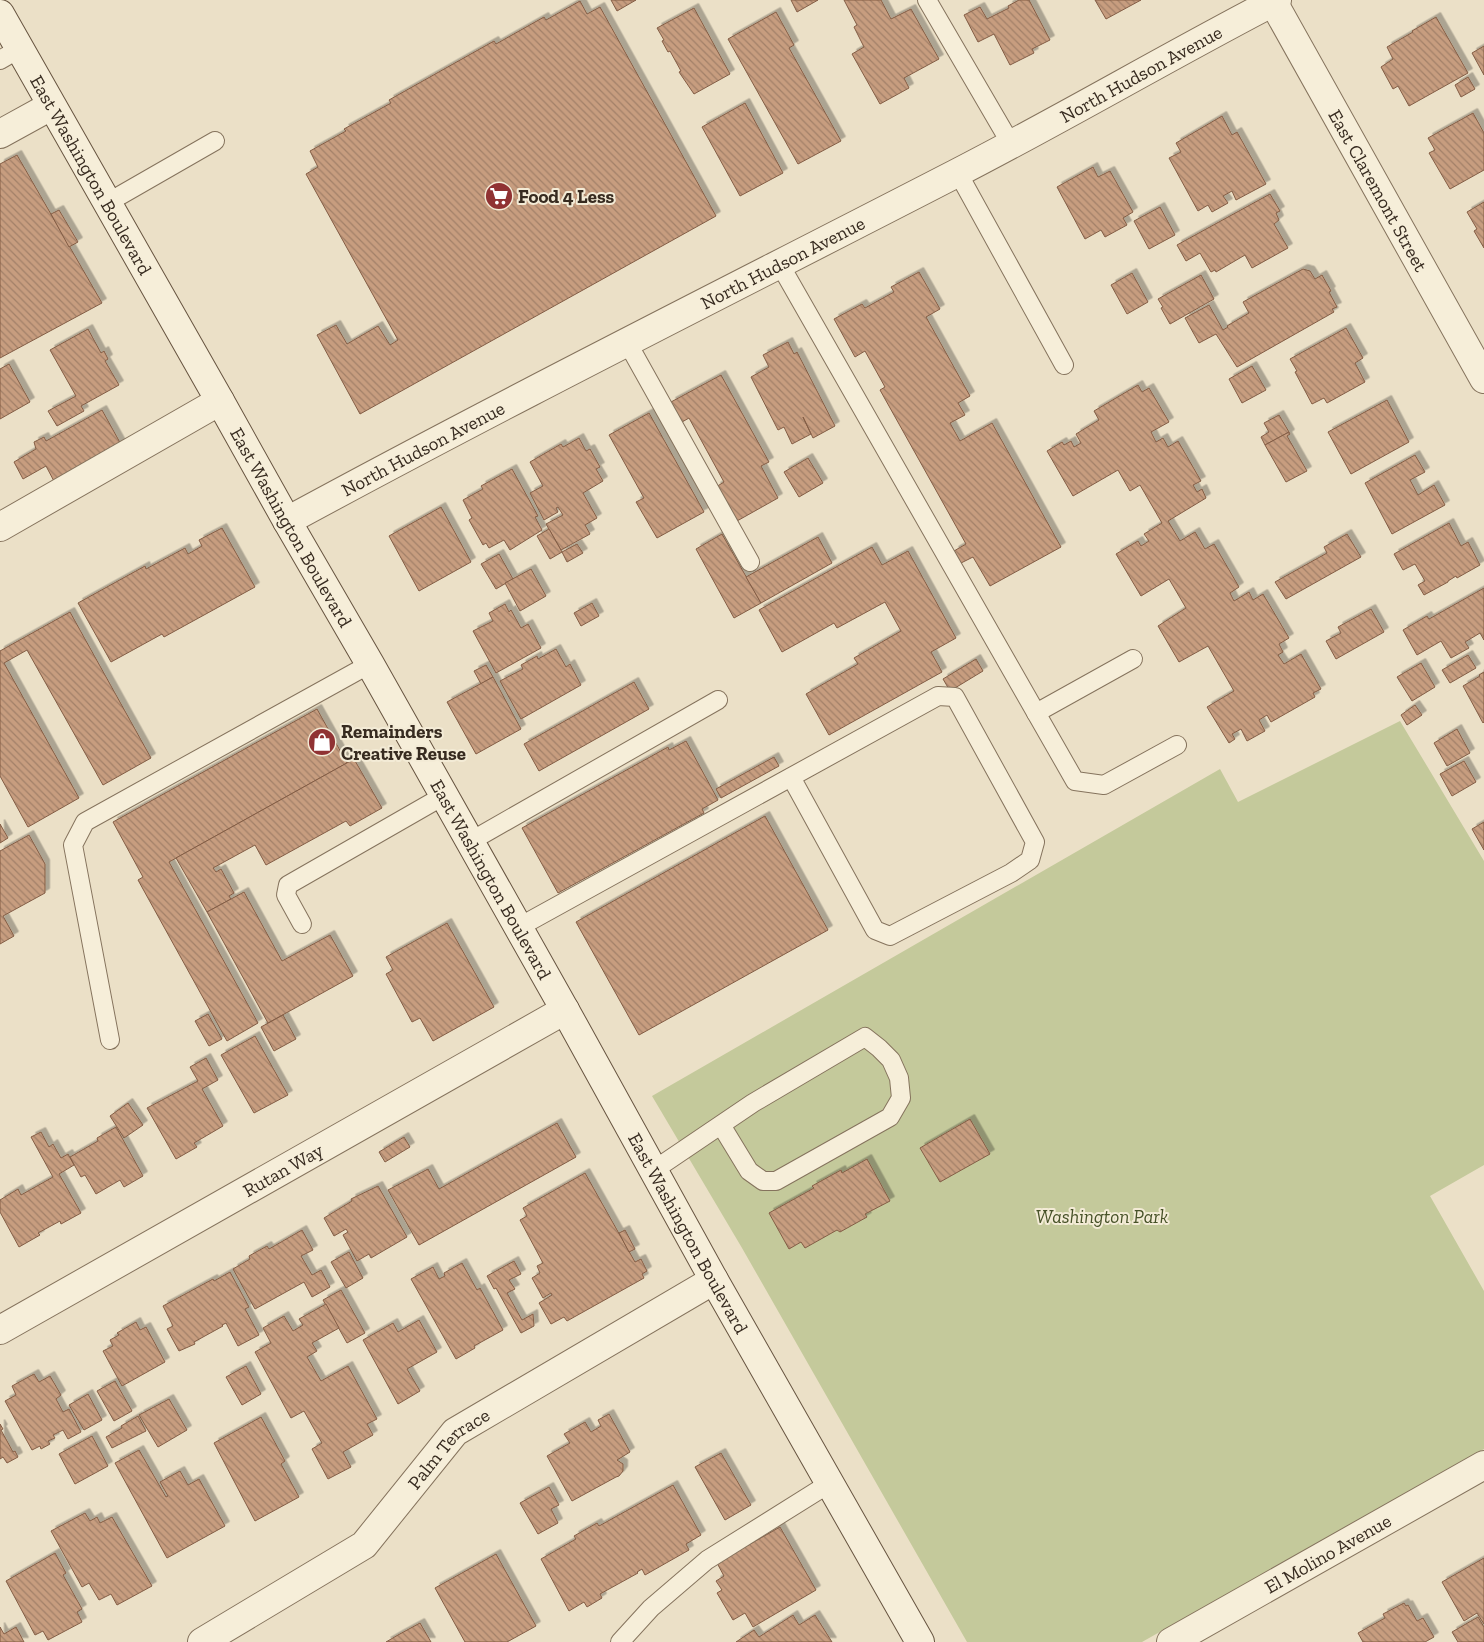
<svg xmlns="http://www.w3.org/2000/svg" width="1484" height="1642" viewBox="0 0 1484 1642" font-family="'Zilla Slab',serif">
<defs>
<pattern id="building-back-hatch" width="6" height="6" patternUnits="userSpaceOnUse" patternTransform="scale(1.25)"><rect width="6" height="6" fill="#c79d7f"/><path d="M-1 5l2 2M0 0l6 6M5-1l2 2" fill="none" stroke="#a28068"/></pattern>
<filter id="shadow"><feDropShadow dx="4.5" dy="-4.5" stdDeviation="0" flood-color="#0004"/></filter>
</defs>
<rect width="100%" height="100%" fill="#ebe0c7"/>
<path fill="#c4c99b" d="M1400,721l84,140v304l-54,31 54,95v158l-342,193h-175l-225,-394 -90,-152 568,-327 18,33z"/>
<g fill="url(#building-back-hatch)" stroke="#835d45" filter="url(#shadow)">
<path d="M611,0h25l-19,11z"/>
<path d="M791,0h27l-21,12z"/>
<path d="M844,0h37l10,19 20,-10 28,50 -35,19 5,10 -29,16 -28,-50 12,-7 -10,-20 3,-2z"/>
<path d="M1019,0h10l21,40 -18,9 2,4 -24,12 -16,-31 -16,8 -14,-27 16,-8 7,12 22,-11 -1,-2z"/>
<path d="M1095,0h46l-35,19z"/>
<path d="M580,1l7,13 13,-7 116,209 -356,198 -43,-79 19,-10 11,19 31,-18 12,19 8,-5 -92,-166 12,-7 -8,-16 36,-20 -2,-2 47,-26 -2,-3 105,-59 2,3 48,-27 2,3z"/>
<path d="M694,8l36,66 -36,20 -15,-22 2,-1 -11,-20 -2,1 -6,-11 2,-1 -7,-12z"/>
<path d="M776,12l18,33 -5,3 52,93 -43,23 -70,-125z"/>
<path d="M1436,17l32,56 -59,33 -11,-20 -5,3 -12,-22 12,-8 -6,-12 26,-15 -1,-1z"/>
<path d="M1484,46v29l-12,-22z"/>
<path d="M1468,77l7,12 -14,8 -6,-12z"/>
<path d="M745,103l38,70 -43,23 -38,-69z"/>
<path d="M1473,113l11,20v37l-34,19 -21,-36 6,-3 -7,-12z"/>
<path d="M1222,116l10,19 5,-3 29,52 -30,16 -4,-9 -9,5 5,7 -16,9 -4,-7 -10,6 -29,-53 12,-6 -5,-9z"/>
<path d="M17,155l85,148 -102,55v-194z"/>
<path d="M1093,167l5,10 12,-6 23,41 -10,6 4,7 -22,12 -4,-7 -16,9 -28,-52z"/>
<path d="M1270,194l10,17 -4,2 3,7 -5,4 14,24 -36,20 -7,-13 -29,17 -1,-2 -4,2 -11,-19 -14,8 -9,-16z"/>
<path d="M1484,202v46l-10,-17 3,-2 -10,-17z"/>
<path d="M1160,207l15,28 -26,14 -15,-28z"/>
<path d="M59,210l19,32 -9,5 -18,-33z"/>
<path d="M1303,269l7,2 5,8 7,-4 9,16 -2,1 8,15 -5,2 2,3 -97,55 -21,-33 -17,9 -14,-25 24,-13 14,25 5,-3 -1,-1 22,-13 -6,-11z"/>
<path d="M919,272l21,37 -14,8 44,79 -12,7 7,12 -15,8 10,18 32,-18 69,124 -71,39 -17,-29 -12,6 -7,-12 12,-7 -86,-154 5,-3 -20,-36 -10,6 -21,-38 28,-15 3,4 29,-16 -3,-5z"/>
<path d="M1132,273l16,29 -21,12 -16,-29z"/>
<path d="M1201,275l13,24 -44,25 -9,-16 2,-1 -5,-8z"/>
<path d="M1346,328l17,30 -8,5 10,19 -38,21 -3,-5 -12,6 -17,-32 2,-1 -7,-12z"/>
<path d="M88,329l13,24 3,-2 4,8 -3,2 14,24 -38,21 3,5 -27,15 -9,-15 28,-15 -26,-46z"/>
<path d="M788,342l6,12 3,-2 38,74 -22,12 -10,-21 8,17 -19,10 -8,-17 -6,3 -27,-53 18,-10 -6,-12z"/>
<path d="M9,364l21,38 -30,17v-50z"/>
<path d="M1252,366l14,24 -24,13 -13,-24z"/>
<path d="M721,375l48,87 -8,4 17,32 -41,23 -21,-34 8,-5 -35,-64 -7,4 -11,-20z"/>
<path d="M1138,385l4,7 7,-4 20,34 -18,10 5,10 7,-4 5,9 10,-6 23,40 -8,4 4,7 5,-3 4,9 -38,23 12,20 15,-9 10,17 9,-5 25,43 -9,6 4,8 15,-9 4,8 10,-6 26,44 -10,6 4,8 -5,3 6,9 17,-10 20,35 -8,4 2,4 -44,25 -4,-7 -8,5 6,11 -18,10 -6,-12 -9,5 3,5 -6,4 -22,-36 27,-16 -26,-45 -29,16 -21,-36 28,-18 -17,-29 -28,17 -25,-42 22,-13 3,5 8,-5 -5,-7 18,-11 -22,-38 -10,6 -12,-21 -45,26 -26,-45 15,-9 2,3 7,-4 3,6 7,-4 -5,-9 23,-14 -5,-9z"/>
<path d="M1387,400l22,42 -58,32 -23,-42z"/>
<path d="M102,410l21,38 -67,37 -10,-19 -23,13 -9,-17 22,-13 -2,-7 10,-5 2,4z"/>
<path d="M649,413l55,99 -47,26 -21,-36 8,-4 -35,-63z"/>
<path d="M1279,415l10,17 -24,13 -4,-8 8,-5 -5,-9z"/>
<path d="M1289,432l1,2 -3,2 20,35 -21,11 -21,-37z"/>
<path d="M579,438l7,13 4,-2 10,18 -4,2 7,12 -20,12 14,25 -12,7 5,9 -29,16 -15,-26 17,-9 -5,-8 -2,1 2,4 -14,8 -14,-27 13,-7 -13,-24 31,-18 2,3z"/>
<path d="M1415,455l10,17 -15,8 8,15 16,-10 11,20 -53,29 -27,-51z"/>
<path d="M808,458l15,25 -24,14 -15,-25z"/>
<path d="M512,469l26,47 -3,1 7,13 -32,20 -6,-10 -15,8 -3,-5 -3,2 -14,-25 3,-2 -9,-18 20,-11 -2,-3z"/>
<path d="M441,507l30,55 -52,29 -30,-55z"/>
<path d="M1449,523l12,23 7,-4 12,23 -23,13 -1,-2 -8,5v1l-24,13 -6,-10 7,-4 -10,-17 -12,6 -9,-16z"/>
<path d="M222,528l33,59 -91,50 -2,-3 -51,28 -33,-59 67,-37 1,3 39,-21 3,6 14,-8 -3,-6z"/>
<path d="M549,529l13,23 -12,7 -13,-23z"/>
<path d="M722,534l39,69 -27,15 -38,-69z"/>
<path d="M1347,534l14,23 -75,42 -11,-17 52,-29 -3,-6z"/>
<path d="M818,537l14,26 -71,40 -15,-26z"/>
<path d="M577,544l6,9 -16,9 -5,-10z"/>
<path d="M872,547l10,18 26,-14 48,87 -25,14 11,20 -113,63 -23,-41 52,-30 -4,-6 47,-27 -16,-29 -48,26 -3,-5 -52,29 -23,-42z"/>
<path d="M499,554l14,25 -17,10 -15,-25z"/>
<path d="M531,569l15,27 -26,15 -15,-28z"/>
<path d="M1484,588v52l-4,-7 -15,9 4,6 -18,10 -10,-17 -24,14 -14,-25 24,-14 2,3z"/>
<path d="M592,603l7,13 -18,10 -7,-13z"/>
<path d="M505,604l4,8 2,-2 10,18 7,-4 13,24 -45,25 -23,-42 20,-10 -4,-8z"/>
<path d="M1371,609l13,23 -48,27 -10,-18 15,-8 -3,-6z"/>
<path d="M70,612l81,146 -48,27 -76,-135 -23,13 75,135 -51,29 -28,-51v-125z"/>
<path d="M556,649l10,18 4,-3 11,21 -60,34 -21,-38 23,-12 -2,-4 16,-9 1,3z"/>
<path d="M1468,655l8,13 -26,15 -8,-13z"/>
<path d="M976,659l7,12 -33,20 -7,-12z"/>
<path d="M1421,663l14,24 -23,14 -15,-24z"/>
<path d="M486,665l7,12 -12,7 -7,-13z"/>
<path d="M1484,672v50l-1,1 -20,-37 17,-10 -1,-1z"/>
<path d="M493,677l28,52 -45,25 -29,-52z"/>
<path d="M634,682l15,27 -110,62 -15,-27z"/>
<path d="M1415,705l7,10 -15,10 -6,-10z"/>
<path d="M317,709l30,54 -178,99 89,161 -31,18 -89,-161 5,-3 -30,-55z"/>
<path d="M1457,729l13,24 -23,13 -13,-23z"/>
<path d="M686,741l32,59 -16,9 2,4 -146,80 -36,-65 146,-81 1,3z"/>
<path d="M774,757l5,9 -58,32 -5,-9z"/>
<path d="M354,759l28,49 -32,18 -4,-5 -80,44 -11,-20 -42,23 3,4 5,-3 13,24 -5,3 2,3 -24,13 -31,-54z"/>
<path d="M1464,761l12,21 -24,14 -12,-22z"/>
<path d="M765,816l63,114 -189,105 -63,-113z"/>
<path d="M1484,822v28l-12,-21z"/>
<path d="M0,824l8,14 -8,5z"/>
<path d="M29,835l16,29v29l-42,23 11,20 -14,8v-93z"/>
<path d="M244,892l38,69 48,-26 23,41 -85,47 -61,-111z"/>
<path d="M447,923l47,84 -61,34 -13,-23 -8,4 -26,-48 7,-4 -7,-13z"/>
<path d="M208,1014l14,25 -13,7 -14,-25z"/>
<path d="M283,1015l13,24 -22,12 -13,-24z"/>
<path d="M255,1036l33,59 -34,18 -33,-58z"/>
<path d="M206,1058l12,22 -16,9 21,37 -29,17 3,4 -21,12 -29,-51 51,-27 -8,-14z"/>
<path d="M128,1103l15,22 -19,13 -14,-22z"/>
<path d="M970,1119l20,35 -50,28 -20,-34z"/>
<path d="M557,1123l19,34 -157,88 -31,-55 40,-21 11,20z"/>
<path d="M116,1127l27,49 -19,11 -4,-7 -24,14 -11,-19 -4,2 -11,-20 28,-16 -1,-3z"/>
<path d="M41,1132l8,15 4,-3 8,14 7,-4 6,11 -15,9 22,39 -20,11 -1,-3 -22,12 2,2 -21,12 -19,-35v-12l18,-11 3,6 32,-18 -22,-40z"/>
<path d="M404,1137l6,10 -25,15 -6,-10z"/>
<path d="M867,1159l23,42 -25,13 2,3 -27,15 -3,-2 -32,18 -4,-6 -12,7 -20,-36 45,-25 -2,-2 29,-16 1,3z"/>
<path d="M585,1173l50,89 6,-3 6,12 -5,3 2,4 -77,43 -3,-4 -13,7 -12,-21 13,-8 -1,-2 -8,5 -11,-20 8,-5 -3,-7 6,-3 -23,-43 7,-4 -4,-8z"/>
<path d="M378,1186l29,51 -36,21 -2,-4 -12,7 -14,-26 5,-3 -2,-3 -12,7 -10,-18 28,-17 -1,-2z"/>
<path d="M302,1230l11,20 -12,6 11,19 9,-5 9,17 -18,10 -8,-15 -49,27 -22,-40 17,-10 -1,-3 18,-10 2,3z"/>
<path d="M625,1230l10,19 -6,3 -10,-19z"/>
<path d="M349,1252l14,26 -17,10 -15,-26z"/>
<path d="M514,1261l7,13 -12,6 6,9 -8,4 15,27 11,-6 1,12 -13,7 -25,-45 -2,1 -7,-13z"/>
<path d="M462,1263l15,27 3,-2 23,42 -29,16 1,2 -19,11 -45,-80 22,-12 6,12 6,-3 -1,-3z"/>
<path d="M230,1272l19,35 -4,2 14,26 -21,11 -12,-23 -4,2 1,1 -29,16 1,2 -16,7 -12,-22 6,-3 -10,-20 50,-27 1,2z"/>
<path d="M341,1290l24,43 -18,10 -24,-43z"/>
<path d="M326,1304l13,24 -27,15 5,8 -10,6 14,24 27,-15 29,53 -10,5 6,11 -30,17 8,15 -23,12 -16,-30 10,-6 -18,-32 -13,7 -36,-66 16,-9 -8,-15 21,-12 9,15 10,-6 -4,-6z"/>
<path d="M419,1320l18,32 -30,17 13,22 -22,13 -35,-64 30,-17 5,9z"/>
<path d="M136,1322l4,8 6,-3 19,35 -43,24 -19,-35 10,-5 -3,-6 9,-5 -2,-2z"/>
<path d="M246,1366l15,28 -19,11 -16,-28z"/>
<path d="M34,1374l5,8 11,-6 11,19 -5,4 7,13 6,-3 12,23 -13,7 -5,-9 -10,5 2,3 -7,3 2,3 -9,5 -1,-3 -8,4 -27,-49 11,-6 -4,-9z"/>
<path d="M115,1381l17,30 -18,10 -17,-30z"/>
<path d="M88,1394l14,26 -18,10 -15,-25z"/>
<path d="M169,1399l18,31 -29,17 -19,-32z"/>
<path d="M609,1414l21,38 -13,8 6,4v7l-4,5 -3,1 -44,24 -25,-45 23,-13 -6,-9 21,-12 6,10 10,-6 -3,-6z"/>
<path d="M138,1416l8,15 -34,17 -6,-11 16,-9 -1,-2z"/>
<path d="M261,1417l24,44 -4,3 18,33 -44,24 -41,-78z"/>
<path d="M0,1424l3,5 -2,1 12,22 2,-1 3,6 -11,6 -4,-6 -3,2z"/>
<path d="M92,1436l16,30 -33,18 -16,-30z"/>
<path d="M139,1450l27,47 2,-1 -8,-14 20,-11 8,14 11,-6 26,47 -58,32 -52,-95z"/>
<path d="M721,1453l30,52 -26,15 -30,-53z"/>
<path d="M673,1485l28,50 -15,9 3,6 -44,25 -3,-6 -5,3 1,1 -38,21 2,4 -15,9 -3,-5 -15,9 -28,-52 35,-20 -2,-3 23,-13 2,3z"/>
<path d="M549,1487l10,18 -8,4 7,14 -20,11 -18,-31z"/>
<path d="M85,1513l5,8 7,-4 3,6 12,-6 40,69 -35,19 -6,-11 -12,6 -10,-17 -7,4 -31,-56z"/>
<path d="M780,1527l36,63 -63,37 -8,-14 -12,7 -16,-27 5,-3 -6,-9 8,-5 -7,-13z"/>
<path d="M55,1553l11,20 -3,2 19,34 -5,3 5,10 -34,18 -5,-9 -8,4 -29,-54z"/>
<path d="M496,1554l40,72 -29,16h-42l-30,-54z"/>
<path d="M1484,1558v66l-7,-11 -13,8 -22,-39z"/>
<path d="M1404,1603l2,3 2,-1 9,16 6,-3 11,19 -9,5h-62l-5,-9 27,-15 -2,-4z"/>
<path d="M793,1615l6,10 16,-10 17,27h-96l18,-12 5,7z"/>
<path d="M1478,1617l6,10v15h-26l-6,-10z"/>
<path d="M420,1623l11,19h-45l12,-7z"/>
<path d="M0,1627l4,7 12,-7 8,15h-24z"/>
</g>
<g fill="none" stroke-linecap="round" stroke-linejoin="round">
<defs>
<g id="service">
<path d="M927,0l84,144"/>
<path d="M0,60l19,-11"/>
<path d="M958,173l106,192"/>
<path d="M107,203l108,-62"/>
<path d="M779,263l296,518 29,4 73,-40"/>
<path d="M627,342l123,220"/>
<path d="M1036,713l97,-54"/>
<path d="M471,841l247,-141"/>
<path d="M302,924l-16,-29 2,-10 157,-90"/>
<path d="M519,927l419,-231 17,1 80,145 -5,18 -19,13 -121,63 -15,-6 -84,-153"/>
<path d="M110,1040l-37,-195 12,-23 285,-158"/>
<path d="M654,1170l99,-67 112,-66 14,11 12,12 8,18 2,20 -11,19 -114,64h-13l-14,-10 -28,-46"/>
<path d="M620,1642l31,-34 56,-48 123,-77"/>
</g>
<g id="minor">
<path id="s1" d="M1272,0l212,379"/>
<path d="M0,134l51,-28"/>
<path id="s2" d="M287,521c221,-120 445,-232 668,-347 109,-56 214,-118 322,-174"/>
<path d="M0,527l220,-126"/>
<path id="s3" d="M0,1330l565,-320"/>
<path id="s4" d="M202,1642l162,-97 91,-113 259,-152"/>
</g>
<g id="tertiary">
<path id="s5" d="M1171,1642l313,-177"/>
</g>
<g id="secondary">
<path id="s6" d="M0,14l220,387 67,120 83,143 195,346 149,270 206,362"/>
</g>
</defs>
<use href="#service" stroke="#85735d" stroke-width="20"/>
<use href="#minor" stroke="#85735d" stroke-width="30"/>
<use href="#tertiary" stroke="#85735d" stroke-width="30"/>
<use href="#secondary" stroke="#675440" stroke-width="30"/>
<use href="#service" stroke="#f6eed9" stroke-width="18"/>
<use href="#minor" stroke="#f6eed9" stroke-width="28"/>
<use href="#tertiary" stroke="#f6eed9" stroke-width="28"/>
<use href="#secondary" stroke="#f6eed9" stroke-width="28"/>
</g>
<defs>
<symbol id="supermarket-disc" viewBox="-11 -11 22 22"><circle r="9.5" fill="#903233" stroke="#f3ebd6"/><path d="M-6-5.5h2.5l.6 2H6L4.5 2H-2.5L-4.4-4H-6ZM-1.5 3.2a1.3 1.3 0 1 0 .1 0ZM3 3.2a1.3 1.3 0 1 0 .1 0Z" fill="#fff"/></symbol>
<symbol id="shop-disc" viewBox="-11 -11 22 22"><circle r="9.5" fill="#903233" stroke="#f3ebd6"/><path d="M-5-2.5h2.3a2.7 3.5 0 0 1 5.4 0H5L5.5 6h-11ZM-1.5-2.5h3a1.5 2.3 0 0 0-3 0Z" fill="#fff"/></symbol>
</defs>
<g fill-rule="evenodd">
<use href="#supermarket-disc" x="483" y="180" width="32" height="32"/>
<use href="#shop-disc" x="306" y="726" width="32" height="32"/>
</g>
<g text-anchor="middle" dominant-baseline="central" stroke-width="4" stroke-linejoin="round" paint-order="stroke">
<g font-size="19" fill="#372b20" stroke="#f3ebd6">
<text stroke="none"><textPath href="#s2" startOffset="964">North Hudson Avenue</textPath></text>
<text stroke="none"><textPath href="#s6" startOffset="185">East Washington Boulevard</textPath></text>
<text stroke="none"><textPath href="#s1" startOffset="218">East Claremont Street</textPath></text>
<text stroke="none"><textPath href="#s2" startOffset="559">North Hudson Avenue</textPath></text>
<text stroke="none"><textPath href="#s2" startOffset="154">North Hudson Avenue</textPath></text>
<text stroke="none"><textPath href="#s6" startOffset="590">East Washington Boulevard</textPath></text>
<text stroke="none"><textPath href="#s6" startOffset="995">East Washington Boulevard</textPath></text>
<text stroke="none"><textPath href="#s3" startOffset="325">Rutan Way</textPath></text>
<text stroke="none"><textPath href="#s6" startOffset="1400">East Washington Boulevard</textPath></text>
<text stroke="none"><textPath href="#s4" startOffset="318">Palm Terrace</textPath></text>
<text stroke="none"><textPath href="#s5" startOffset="180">El Molino Avenue</textPath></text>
</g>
<g font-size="19" font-weight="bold" fill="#372b20" stroke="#f3ebd6" text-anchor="start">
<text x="518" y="196">Food 4 Less</text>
<text x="341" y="731">Remainders<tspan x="341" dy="22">Creative Reuse</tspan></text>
</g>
<g font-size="19" font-style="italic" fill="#475228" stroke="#f3ebd6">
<text x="1102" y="1216">Washington Park</text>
</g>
</g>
</svg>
